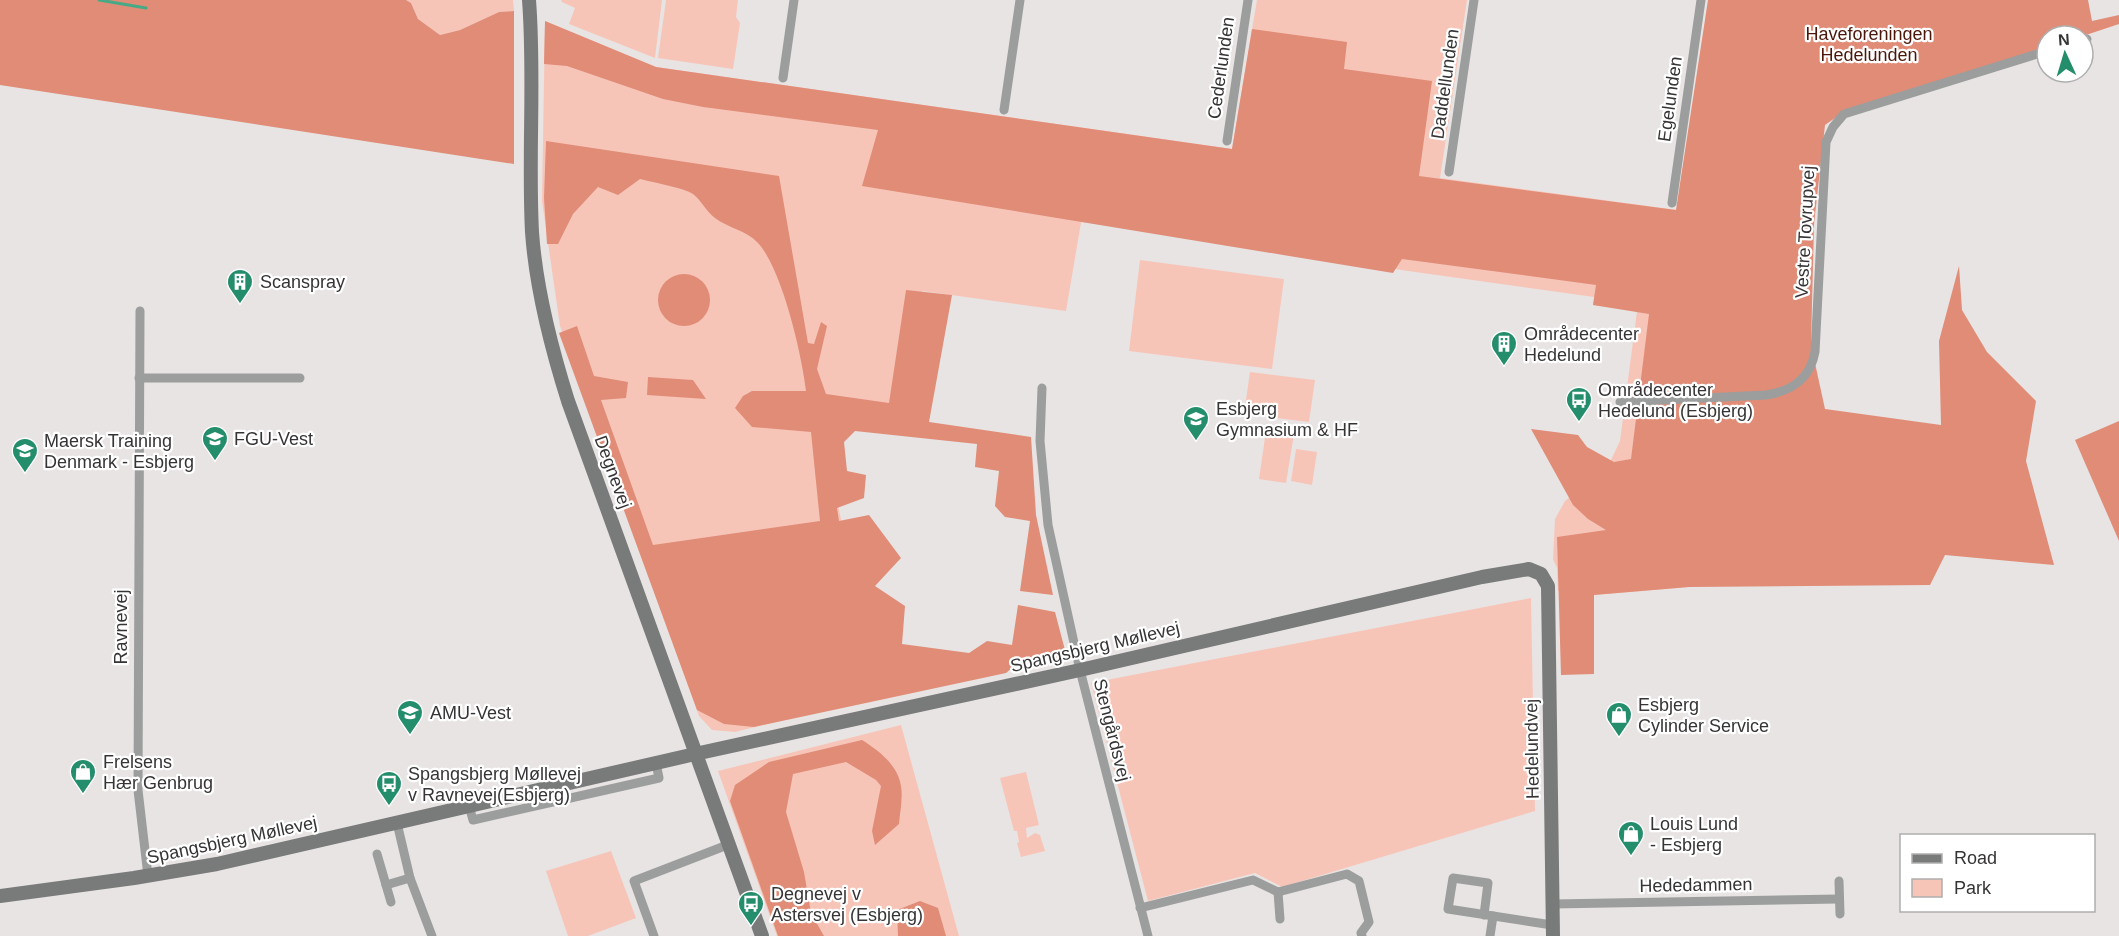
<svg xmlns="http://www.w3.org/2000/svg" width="2119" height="936" viewBox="0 0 2119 936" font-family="Helvetica,sans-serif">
<rect width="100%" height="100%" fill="#e8e4e3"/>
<g fill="#f7c5b8">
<path d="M406,0h107l1,11 -15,1 -39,18 -20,5 -22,-16 -7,-16z"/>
<path d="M561,0h101l-7,58 -86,-34 6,-16 -13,-6z"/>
<path d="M666,0h72l-2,17 4,6 -7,46 -75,-11z"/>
<path d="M1257,0h210l-27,178 237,32 12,377 -96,8 -35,-4 -1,-23 -4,-9 2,-40 10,-18 36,-29 9,-10 10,-21 17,-130 -44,-6 1,-8 -193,-27 -319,-53 -16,94 -144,-20 -18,127 -86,-12 59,291 -142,35 -23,-2 -13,-14 -139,-390 -18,-125 3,-180 111,46 576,82z"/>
<path d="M1140,260l144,19 -12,90 -143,-18z"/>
<path d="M1250,372l65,8 -6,42 -65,-8z"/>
<path d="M1267,424l28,4 -9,55 -27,-4z"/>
<path d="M1296,449l21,3 -5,33 -21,-4z"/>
<path d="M1531,598l4,213 -253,76 -27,-14 -107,28 -57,-218z"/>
<path d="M901,725l58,211h-182l-59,-165z"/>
<path d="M1026,772l13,53 -13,3 1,10 8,-5 5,2 5,16 -24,6 -4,-14 2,-1 -2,-11h-3l-14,-53z"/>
<path d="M611,851l25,67 -48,18h-20l-22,-65z"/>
</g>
<g fill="#e08c77">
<path d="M0,0h406l5,3 7,16 22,16 20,-5 39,-18 15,-1v153l-514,-79z"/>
<path d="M1708,0h380l4,21 27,-6v9l-36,12h-36v11l-202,64 -20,14 -11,99 -3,121 14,64 116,16 -2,-84 20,-75 3,44 25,42 49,49 -10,60 28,104 -109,-10 -15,30 -241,2 -95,8v79l-33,1 -4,-138 49,-7 -18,-11 -15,-14 -42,-76 47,6 9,12 27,15 17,-3 18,-145 -56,-9 3,-20 -194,-26 -9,14 -531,-87 16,-56 -175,-23 -40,-8 -96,-33 -23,-2 1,-43 111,46 576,82 20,-120 95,13 -3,27 88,12 -13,95 257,34z"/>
<path d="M546,141l233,35 29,167 6,1 7,-22 6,4 -10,43 9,25 63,9 17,-113 46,5 -23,127 102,15 5,78 17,80 -33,-4 10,-70 -25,-4 -10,-11 4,-35 -24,-4 2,-23 -122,-13 -11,11 3,29 19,4 -2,23 -27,10 2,13 30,-6 32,43 -26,28 30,20 -3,38 67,9 18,-12 25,4 6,-40 37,7 11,42 -5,5c-27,-4 -34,-3 -55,14l-252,54 -30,-3 -27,-14 -138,-377 18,-7 17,50 34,6 -2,16 -25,2 52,145 167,-24 -9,-89 -59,-5 -17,-19 8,-12 9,-5h54c-4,-36 -24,-122 -48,-148 -12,-13 -30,-15 -43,-25 -9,-7 -14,-18 -22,-24 -8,-6 -42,-12 -53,-15l-22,16 -20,-8 -25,27 -15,30h-11l-3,-46z"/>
<circle cx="684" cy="300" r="26"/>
<path d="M648,377l45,3 13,19 -59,-4z"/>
<path d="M2119,421v120l-44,-101z"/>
<path d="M862,740c16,10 36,25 39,46 2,11 -1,26 -2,38l-24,21 -3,-14 9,-45 -5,-6 -30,-18 -53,12 -7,38 18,60 7,41 13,23h-46l-48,-135 5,-16 34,-23z"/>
<path d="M920,901l18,7 8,28h-48l-1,-26z"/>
</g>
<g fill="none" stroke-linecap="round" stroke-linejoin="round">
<path stroke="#48a986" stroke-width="3" d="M99,0l47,8"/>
<g stroke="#9c9e9d" stroke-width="9">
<path d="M2083,40l4,-1"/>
<path d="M783,78l11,-78"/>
<path d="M1004,110l16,-110"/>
<path d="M1227,141l21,-141"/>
<path d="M1449,172l25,-172"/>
<path d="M1672,203l29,-203"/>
<path d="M140,311l-2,479 10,86"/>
<path d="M139,378h161"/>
<path d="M1042,388l-2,53 8,84 32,145 68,266"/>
<path d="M1620,402l146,-7c26,-4 44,-16 49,-43l11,-210 7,-15 11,-13 203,-63"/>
<path d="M469,806l4,14 186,-42 -3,-15"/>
<path d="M397,823l13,55 22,58"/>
<path d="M377,854l14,48"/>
<path d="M1839,881l1,33"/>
<path d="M386,885l24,-7"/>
<path d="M1278,892l2,27"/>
<path d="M1553,904l286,-5"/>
<path d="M1140,908l113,-28 25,12 69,-18 12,7 10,41 -8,11 1,3"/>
<path d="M1484,915l4,-32 -35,-5 -5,31 104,16"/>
<path d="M654,936l-20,-55 96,-37"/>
<path d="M1490,936l3,-20"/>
</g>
<g stroke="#797b7a" stroke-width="14">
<path d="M529,0c6,77 -1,155 3,232 4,58 19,115 36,169l194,535"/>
<path d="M0,896l134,-18 83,-14 478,-110 385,-84 402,-93 47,-8 12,5 7,12 5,350"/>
</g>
</g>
<defs>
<symbol id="building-pin" viewBox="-11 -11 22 30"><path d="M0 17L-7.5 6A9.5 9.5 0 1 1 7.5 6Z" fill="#248d6b" stroke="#fff"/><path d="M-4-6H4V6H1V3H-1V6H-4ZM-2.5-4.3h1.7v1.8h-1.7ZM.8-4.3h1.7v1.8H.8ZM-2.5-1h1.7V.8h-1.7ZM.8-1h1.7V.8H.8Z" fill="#fff"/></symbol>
<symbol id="bus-pin" viewBox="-11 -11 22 30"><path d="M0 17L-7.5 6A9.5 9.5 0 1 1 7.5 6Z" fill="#248d6b" stroke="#fff"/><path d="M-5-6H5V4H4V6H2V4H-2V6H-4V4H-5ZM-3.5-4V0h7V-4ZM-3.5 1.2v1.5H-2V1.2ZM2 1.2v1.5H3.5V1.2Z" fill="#fff"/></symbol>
<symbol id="school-pin" viewBox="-11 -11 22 30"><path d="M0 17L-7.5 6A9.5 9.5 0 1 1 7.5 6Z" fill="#248d6b" stroke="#fff"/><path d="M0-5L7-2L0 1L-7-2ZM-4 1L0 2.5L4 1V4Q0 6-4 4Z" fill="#fff"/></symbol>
<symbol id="shop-pin" viewBox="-11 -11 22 30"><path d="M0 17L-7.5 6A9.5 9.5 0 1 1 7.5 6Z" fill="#248d6b" stroke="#fff"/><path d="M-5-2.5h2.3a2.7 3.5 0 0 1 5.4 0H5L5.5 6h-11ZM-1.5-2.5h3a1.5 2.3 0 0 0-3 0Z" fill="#fff"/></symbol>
</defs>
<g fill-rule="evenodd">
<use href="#building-pin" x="225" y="267" width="30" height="40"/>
<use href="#building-pin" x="1489" y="329" width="30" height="40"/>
<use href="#bus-pin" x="1564" y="385" width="30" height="40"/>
<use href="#school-pin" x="1181" y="404" width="30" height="40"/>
<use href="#school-pin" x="200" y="424" width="30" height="40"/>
<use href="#school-pin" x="10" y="436" width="30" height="40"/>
<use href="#school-pin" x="395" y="698" width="30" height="40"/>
<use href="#shop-pin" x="1604" y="700" width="30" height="40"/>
<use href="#shop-pin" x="68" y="757" width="30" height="40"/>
<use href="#bus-pin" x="374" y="769" width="30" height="40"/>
<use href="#shop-pin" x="1616" y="819" width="30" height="40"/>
<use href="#bus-pin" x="736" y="889" width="30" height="40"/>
</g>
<g text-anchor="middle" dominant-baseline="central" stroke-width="4.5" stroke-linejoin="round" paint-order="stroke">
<g font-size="18" fill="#4b170a" stroke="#fff">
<text x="1869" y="34">Haveforeningen<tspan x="1869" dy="21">Hedelunden</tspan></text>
</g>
<g font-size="18" fill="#363434" stroke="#fff">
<text transform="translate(1221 68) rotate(-82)">Cederlunden</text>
<text transform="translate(1445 84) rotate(-82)">Daddellunden</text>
<text transform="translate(1670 99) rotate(-82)">Egelunden</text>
<text transform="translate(1805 232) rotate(-87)">Vestre Tovrupvej</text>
<text transform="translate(613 472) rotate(70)">Degnevej</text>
<text transform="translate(121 627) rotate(-90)">Ravnevej</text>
<text transform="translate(1095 647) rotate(-13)">Spangsbjerg Møllevej</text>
<text transform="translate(1112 730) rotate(76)">Stengårdsvej</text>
<text transform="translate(1532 749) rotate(-91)">Hedelundvej</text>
<text transform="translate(232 840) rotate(-12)">Spangsbjerg Møllevej</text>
<text transform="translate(1696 885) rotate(-1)">Hededammen</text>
</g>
<g font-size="18" fill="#363434" stroke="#fff" text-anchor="start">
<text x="260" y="282">Scanspray</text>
<text x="1524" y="334">Områdecenter<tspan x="1524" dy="21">Hedelund</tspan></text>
<text x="1598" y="390">Områdecenter<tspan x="1598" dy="21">Hedelund (Esbjerg)</tspan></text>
<text x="1216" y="409">Esbjerg<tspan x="1216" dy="21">Gymnasium &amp; HF</tspan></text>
<text x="234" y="439">FGU-Vest</text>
<text x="44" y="441">Maersk Training<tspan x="44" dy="21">Denmark - Esbjerg</tspan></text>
<text x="1638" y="705">Esbjerg<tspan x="1638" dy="21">Cylinder Service</tspan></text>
<text x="430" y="713">AMU-Vest</text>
<text x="103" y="762">Frelsens<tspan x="103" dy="21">Hær Genbrug</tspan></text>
<text x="408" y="774">Spangsbjerg Møllevej<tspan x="408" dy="21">v Ravnevej(Esbjerg)</tspan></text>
<text x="1650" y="824">Louis Lund<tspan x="1650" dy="21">- Esbjerg</tspan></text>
<text x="771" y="894">Degnevej v<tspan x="771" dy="21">Astersvej (Esbjerg)</tspan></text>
</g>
</g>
<rect x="1900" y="834" width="195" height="78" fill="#ffffff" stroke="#afaeae" stroke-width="1.5"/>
<rect x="1912" y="854" width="30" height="9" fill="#797b7a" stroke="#afaeae" stroke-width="1.5"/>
<text x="1954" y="864" font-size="18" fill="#363434">Road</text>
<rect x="1912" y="879" width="30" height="18" fill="#f7c5b8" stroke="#afaeae" stroke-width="1.5"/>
<text x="1954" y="894" font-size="18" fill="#363434">Park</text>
<g transform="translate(2065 54) rotate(356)"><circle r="28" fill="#ffffff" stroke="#afaeae" stroke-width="1.5"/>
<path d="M0-4.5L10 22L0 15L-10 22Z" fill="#248d6b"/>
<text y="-9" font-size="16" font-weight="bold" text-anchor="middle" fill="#363434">N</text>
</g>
</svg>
